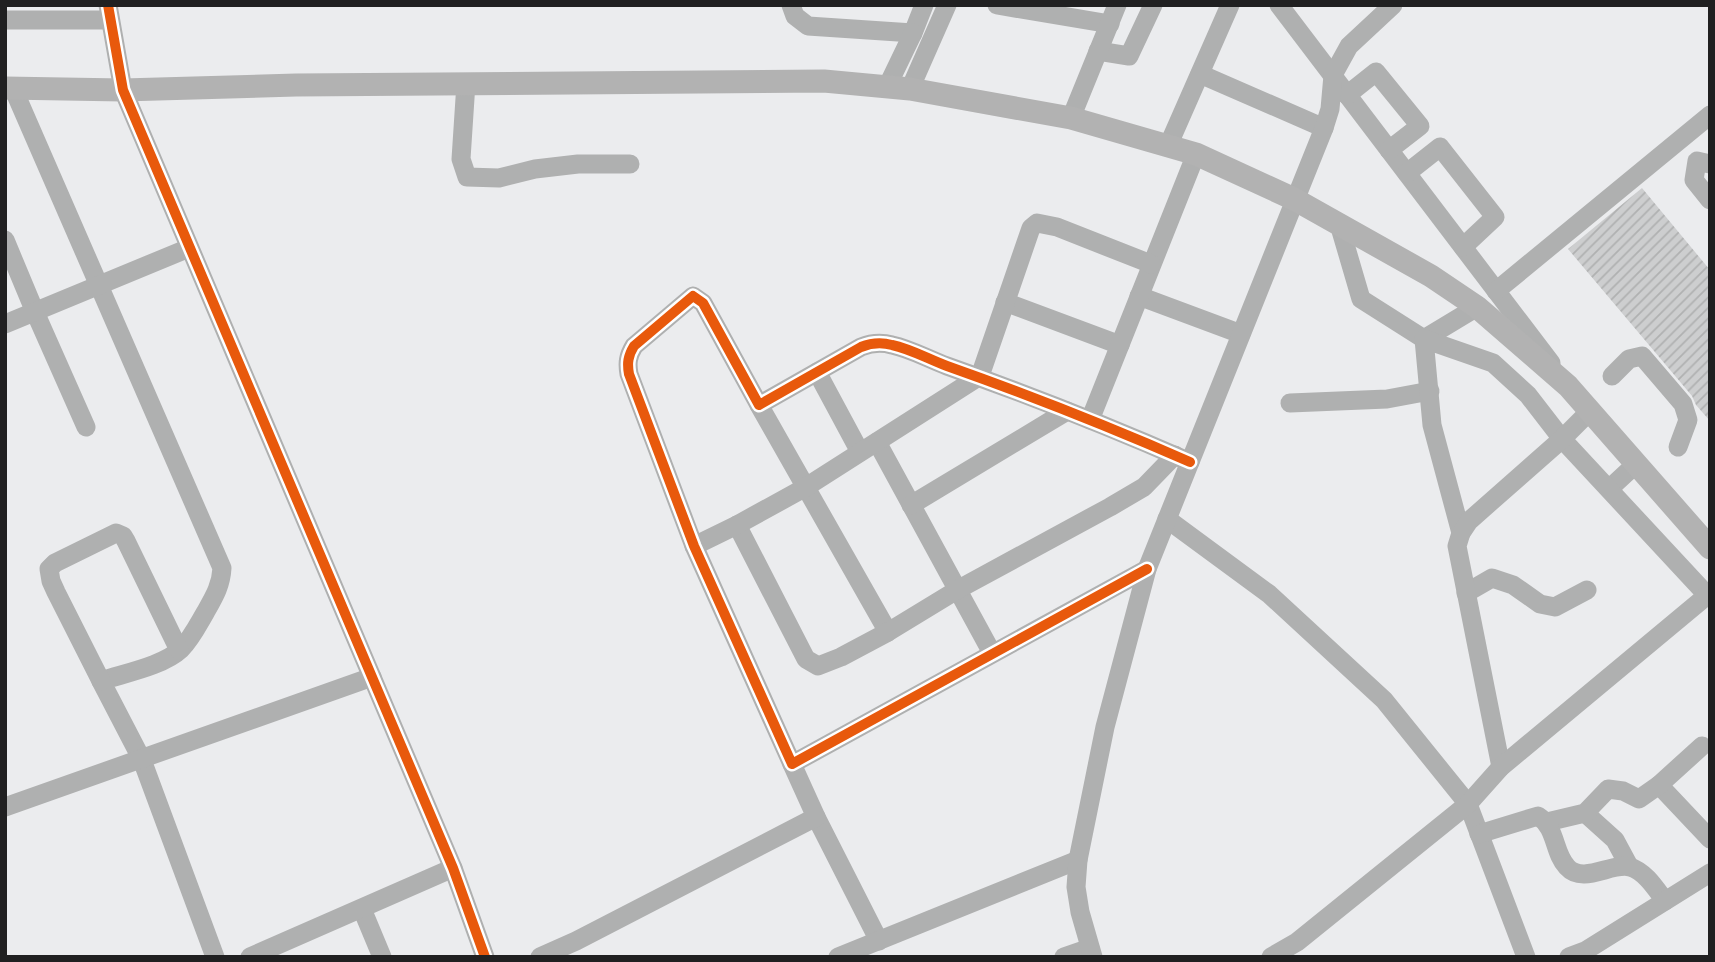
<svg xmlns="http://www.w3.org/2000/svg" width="1715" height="962" viewBox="0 0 1715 962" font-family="'Noto Serif',serif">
<defs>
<pattern id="building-hatch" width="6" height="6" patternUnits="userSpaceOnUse" patternTransform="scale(1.75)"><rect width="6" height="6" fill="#cdcecf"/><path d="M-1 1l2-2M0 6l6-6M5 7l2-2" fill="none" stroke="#b0b1b1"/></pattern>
</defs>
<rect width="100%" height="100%" fill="#ebecee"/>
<path fill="url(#building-hatch)" d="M1642,188l68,82v151l-14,-16 -4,-9 -124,-147z"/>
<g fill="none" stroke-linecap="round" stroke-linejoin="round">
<g stroke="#afb0b0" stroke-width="19">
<path d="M108,5l15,85 330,778 32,89"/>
<path d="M791,5l4,11 13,10 105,7 11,-28"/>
<path d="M997,5l113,19"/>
<path d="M1279,5l272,358"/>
<path d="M5,20h105"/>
<path d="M1098,51l31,5 24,-51"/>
<path d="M1200,74l124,54"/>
<path d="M466,83l-5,76 6,18 32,1 36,-9 43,-5h52"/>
<path d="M887,87l26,-54"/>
<path d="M13,88l209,480c-1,18 -8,29 -17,45 -7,12 -14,26 -24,36 -18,17 -56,24 -80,32l41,79 73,197"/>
<path d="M910,89l37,-84"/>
<path d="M1347,95l29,-23 44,54 -31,24"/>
<path d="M1071,118l46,-113"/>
<path d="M1168,146l62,-141"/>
<path d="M1710,164l-13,-3 -3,19 16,20"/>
<path d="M1407,173l33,-26 55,70 -32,30"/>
<path d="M1339,224l22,75 63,40 53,-32"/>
<path d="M5,240l30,72 51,115"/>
<path d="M1496,291l214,-176"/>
<path d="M1139,296l102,38"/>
<path d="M1005,302l115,43"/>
<path d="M5,324l184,-76"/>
<path d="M817,372l43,80"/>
<path d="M1612,376l17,-17 13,-3 41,48 5,16 -10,27"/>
<path d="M1290,403l97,-4 43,-8"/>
<path d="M759,405l129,227"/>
<path d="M1090,420l106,-266"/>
<path d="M877,442l115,211"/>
<path d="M1609,489l27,-25"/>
<path d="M911,505l156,-94"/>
<path d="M1167,519l102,75 115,106 84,104 58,153"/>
<path d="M737,525l69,134 12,7 23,-9 47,-25 69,-42 153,-83 34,-20 31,-32"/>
<path d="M1461,533l-29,-108 -8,-86 69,24 35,32 34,44 145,156"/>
<path d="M694,546l43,-21 69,-38 174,-111 51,-148 6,-5 20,4 94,37"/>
<path d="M1147,569l-355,195 -98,-218 -65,-172c-2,-11 -1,-18 5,-28l59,-50 10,7 56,102 102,-58c10,-4 20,-5 31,-2 19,4 36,14 55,21 82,29 163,61 243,96"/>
<path d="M1466,593l26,-15 21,7 27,19 15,3 32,-17"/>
<path d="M101,681l-45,-89 -5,-11 -2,-12 6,-6 61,-30 7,3 3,5 53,109"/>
<path d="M1501,767l-44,-221 4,-13 8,-12 93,-82 28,-28"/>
<path d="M1659,785l51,54"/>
<path d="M5,807l367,-130"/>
<path d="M1585,813l30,27 14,26"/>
<path d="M816,817l63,124"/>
<path d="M1547,822l38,-9 23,-24 15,2 16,8 20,-14 43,-39"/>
<path d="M1479,834l59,-18c19,12 15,36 29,51 16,18 45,-5 63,0 16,5 26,22 35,34"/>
<path d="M362,909l20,48"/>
<path d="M250,957l203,-89"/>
<path d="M540,957l36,-16 240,-124 -24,-53"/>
<path d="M838,957l240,-97"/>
<path d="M1064,957l26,-9"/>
<path d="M1093,957l-13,-45 -4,-25 2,-27 27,-133 42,-158 177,-441 6,-19 3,-34 16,-29 44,-41"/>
<path d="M1271,957l26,-15 171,-138 33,-37 209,-174"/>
<path d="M1569,957l16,-6 125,-78"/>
</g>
<path stroke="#b2b2b2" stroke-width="23" d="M5,88l118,2 173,-5 528,-4 86,8 161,29 125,36 98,45 137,77 46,31 91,79 142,162"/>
<defs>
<g id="cycleway">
<path d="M108,5l15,85 330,778 32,89"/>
<path d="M1147,569l-355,195 -98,-218 -65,-172c-2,-11 -1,-18 5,-28l59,-50 10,7 56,102 102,-58c10,-4 20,-5 31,-2 19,4 36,14 55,21 82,29 163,61 243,96"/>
</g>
</defs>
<use href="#cycleway" stroke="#fff" stroke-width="15"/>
<use href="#cycleway" stroke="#e8590c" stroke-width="10"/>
</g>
<rect width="1715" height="962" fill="none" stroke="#202021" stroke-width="14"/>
</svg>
